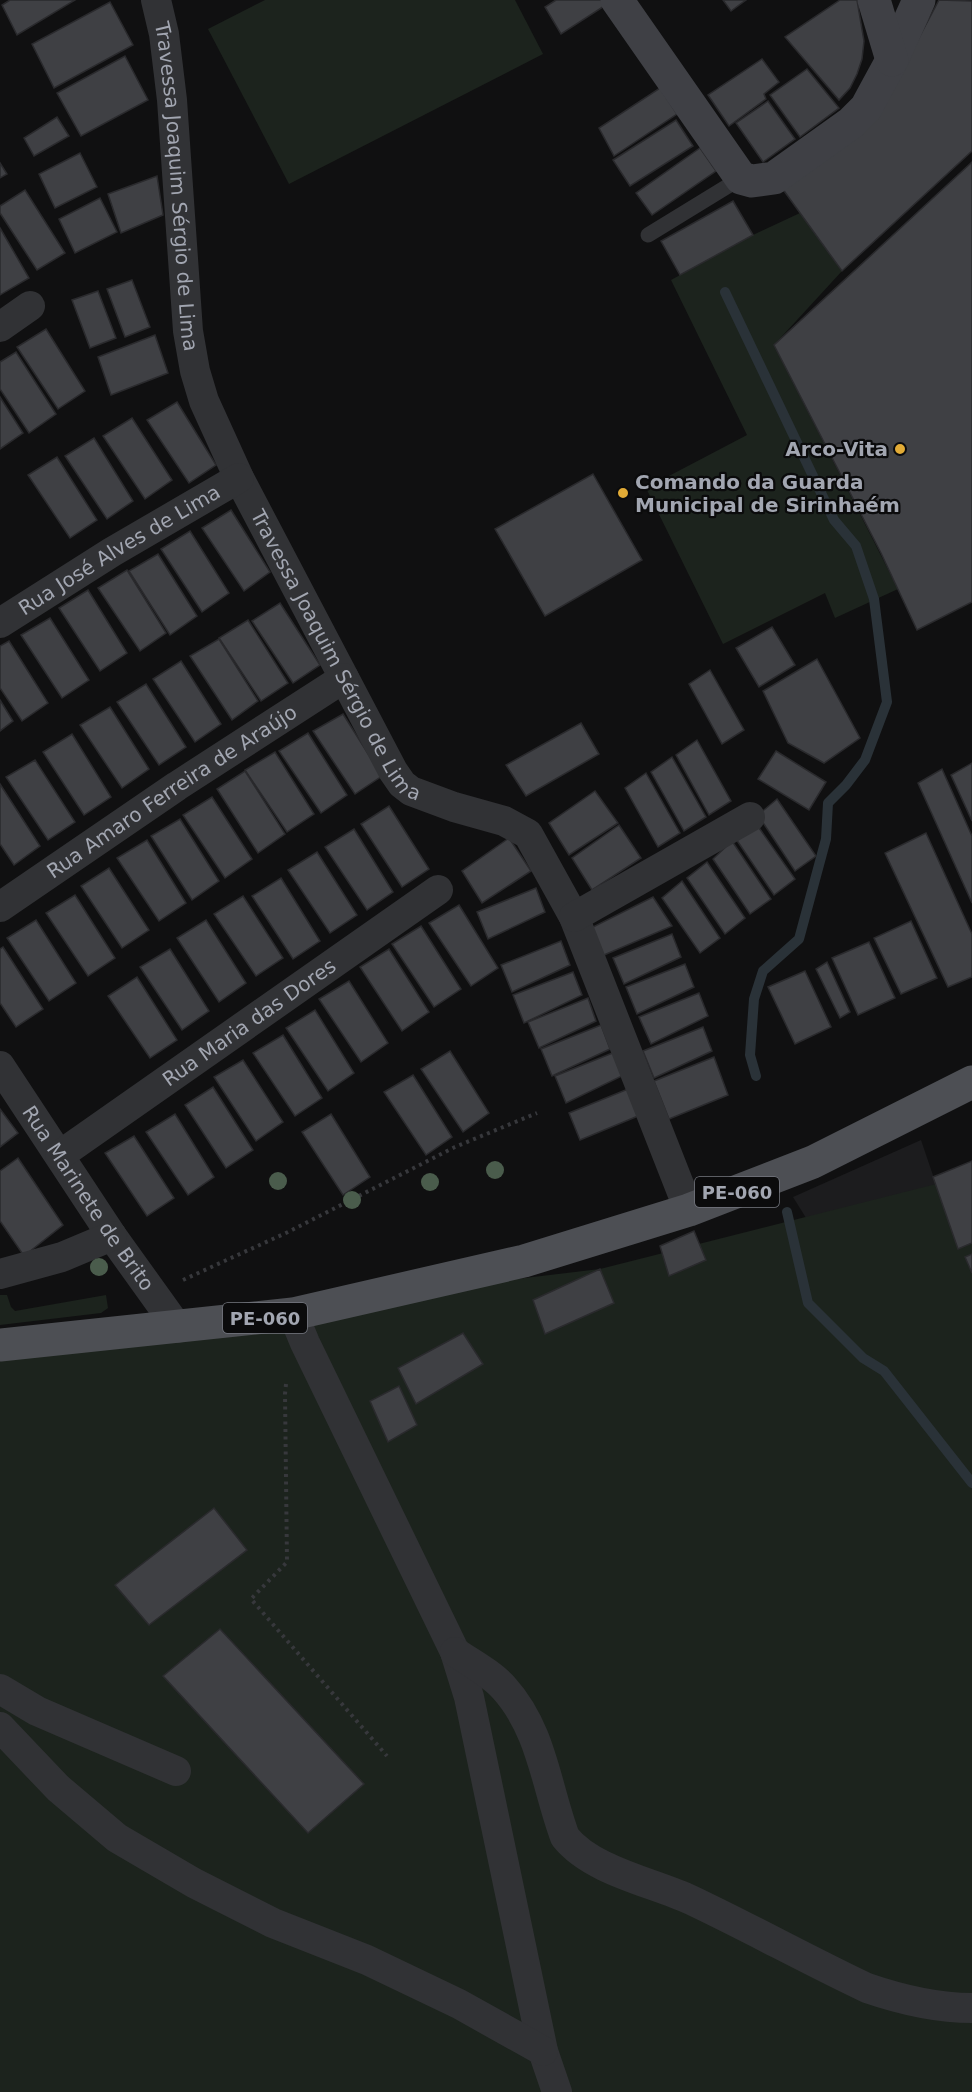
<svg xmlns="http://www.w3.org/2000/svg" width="972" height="2092" viewBox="0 0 972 2092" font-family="'DejaVu Sans',sans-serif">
<rect width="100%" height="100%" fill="#101011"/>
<path fill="#1c1c1e" d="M921,1140l37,109 -112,33 -53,-85z"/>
<g fill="#1c231d">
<path d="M265,0h250l28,54 -254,130 -81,-155z"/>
<path d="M800,213l42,58 -68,74 124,244 -63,29 -10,-25 -102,51 -77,-156 101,-53 -76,-155 82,-45z"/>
<path d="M972,1175v917h-972v-752l600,-71z"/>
<path d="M0,1295h7l4,12 4,4 91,-16 2,13 -7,5 -101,12z"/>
</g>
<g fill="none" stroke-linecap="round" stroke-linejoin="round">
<g stroke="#2a3238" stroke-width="10">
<path d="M725,292l109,228 22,26 18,53 13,103 -22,58 -19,25 -18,18 -2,36 -27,100 -36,32 -9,28 -4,56 6,21"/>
<path d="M787,1212l21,91 55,55 21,13 88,112"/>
</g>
</g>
<g fill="#3f4044" stroke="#2a2a2d" stroke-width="1.5">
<path d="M10,0h65l-58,35 -15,-30z"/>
<path d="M556,0h51l2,3 -48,31 -16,-27z"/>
<path d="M723,0h23l-15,11z"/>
<path d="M840,0h17l7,41 -2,18 -5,15 -7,14 -11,12 -54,-63z"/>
<path d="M939,0l33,1v150l-130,120 -60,-83 106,-92z"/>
<path d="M110,2l23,43 -79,43 -22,-44z"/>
<path d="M125,56l23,44 -67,36 -24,-43z"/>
<path d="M762,59l17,23 -15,12 2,5 -37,27 -21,-31z"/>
<path d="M807,69l32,39 -39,29 -30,-42z"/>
<path d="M660,88l17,26 -63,42 -15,-28z"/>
<path d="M768,101l27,38 -32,23 -27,-39z"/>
<path d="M57,117l12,19 -35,20 -10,-18z"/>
<path d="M676,120l17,26 -63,40 -17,-26z"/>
<path d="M700,148l16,23 -64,44 -16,-22z"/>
<path d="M80,153l17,34 -42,21 -16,-34z"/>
<path d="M972,162v440l-55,28 -36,-77 -107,-208z"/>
<path d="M0,163l7,11 -7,4z"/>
<path d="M157,176l6,39 -42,18 -13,-39z"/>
<path d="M25,190l40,63 -28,17 -37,-57v-7z"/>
<path d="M100,198l17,34 -42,21 -16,-34z"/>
<path d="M733,201l20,34 -73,40 -19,-34z"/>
<path d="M0,228l29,50 -29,17z"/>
<path d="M132,280l18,47 -25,10 -18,-48z"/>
<path d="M98,291l18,47 -26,10 -18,-48z"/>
<path d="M46,329l39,62 -27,18 -41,-62z"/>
<path d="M155,335l13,38 -57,22 -13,-38z"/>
<path d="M16,352l40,62 -27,19 -29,-44v-27z"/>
<path d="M0,397l23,36 -23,16z"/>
<path d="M177,402l39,63 -27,18 -42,-63z"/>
<path d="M132,418l40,62 -27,19 -42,-63z"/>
<path d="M94,438l39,63 -26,18 -42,-63z"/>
<path d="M57,457l40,63 -27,18 -42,-63z"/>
<path d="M593,474l49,86 -97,56 -50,-87z"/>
<path d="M231,510l39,62 -26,19 -42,-63z"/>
<path d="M190,531l39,62 -27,19 -41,-63z"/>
<path d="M158,554l39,62 -27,19 -41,-64z"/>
<path d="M127,570l39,63 -26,18 -42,-63z"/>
<path d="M88,590l39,63 -27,18 -41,-63z"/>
<path d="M280,603l40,62 -27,18 -41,-62z"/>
<path d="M50,618l39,62 -27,18 -41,-63z"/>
<path d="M248,620l40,63 -27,18 -42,-63z"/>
<path d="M772,627l23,38 -36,22 -23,-39z"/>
<path d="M219,639l39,62 -26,19 -42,-64z"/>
<path d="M9,641l39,62 -26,18 -22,-33v-42z"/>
<path d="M817,659l43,79 -36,25 -36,-20 -25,-52z"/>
<path d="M181,661l40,63 -26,18 -42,-63z"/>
<path d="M710,670l34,60 -22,14 -33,-60z"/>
<path d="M146,684l40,63 -27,18 -42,-63z"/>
<path d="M0,700l13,21 -13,10z"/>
<path d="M110,707l39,62 -27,19 -42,-63z"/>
<path d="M343,714l39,62 -27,18 -42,-63z"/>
<path d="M581,723l18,31 -73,42 -20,-31z"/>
<path d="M308,733l39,62 -26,18 -42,-62z"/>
<path d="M72,734l39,63 -27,18 -41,-63z"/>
<path d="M697,740l34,61 -22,14 -33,-60z"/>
<path d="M776,751l50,31 -17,28 -51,-31z"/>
<path d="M275,752l39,62 -27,18 -42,-62z"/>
<path d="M672,757l34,60 -22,14 -33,-59z"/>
<path d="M35,760l40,62 -27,18 -42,-63z"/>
<path d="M972,763v58l-21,-46z"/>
<path d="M942,769l30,67v67l-54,-120z"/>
<path d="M245,771l40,63 -27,19 -41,-64z"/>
<path d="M646,773l34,60 -22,14 -33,-59z"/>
<path d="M0,784l40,62 -26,19 -14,-21z"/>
<path d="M595,791l23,32 -49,32 -20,-32z"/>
<path d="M212,797l40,62 -27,19 -42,-63z"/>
<path d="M777,799l39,57 -21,15 -37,-56z"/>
<path d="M389,806l40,63 -27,18 -41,-63z"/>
<path d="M180,819l39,62 -27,19 -41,-64z"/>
<path d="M755,822l40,57 -21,16 -38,-56z"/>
<path d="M619,825l22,33 -49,32 -20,-32z"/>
<path d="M354,829l39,63 -26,18 -42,-63z"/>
<path d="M926,833l46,101v43l-24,10 -63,-134z"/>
<path d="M509,838l22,33 -49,32 -20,-32z"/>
<path d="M147,840l39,63 -27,18 -42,-63z"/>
<path d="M732,841l39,58 -21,15 -37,-55z"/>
<path d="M317,852l40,63 -27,18 -42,-63z"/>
<path d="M707,862l38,56 -20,16 -38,-56z"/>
<path d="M109,868l40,62 -27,18 -41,-62z"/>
<path d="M281,878l39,63 -27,18 -41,-63z"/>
<path d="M682,881l38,57 -20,15 -38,-55z"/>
<path d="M536,888l9,24 -57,27 -11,-27z"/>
<path d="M75,895l40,63 -27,18 -42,-63z"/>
<path d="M243,896l40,62 -27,18 -42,-62z"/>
<path d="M653,897l19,29 -68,29 -15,-26z"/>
<path d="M459,905l39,63 -27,18 -42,-63z"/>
<path d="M36,920l40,63 -27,18 -42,-63z"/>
<path d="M206,920l40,63 -27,19 -42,-64z"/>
<path d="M911,921l26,57 -36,16 -27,-56z"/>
<path d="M421,926l40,63 -27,18 -42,-63z"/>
<path d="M672,934l9,23 -57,27 -11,-26z"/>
<path d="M561,941l9,24 -58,27 -11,-27z"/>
<path d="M869,942l26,56 -37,17 -26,-57z"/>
<path d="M3,947l40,62 -27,18 -16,-24v-54z"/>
<path d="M170,949l39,62 -27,19 -42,-63z"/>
<path d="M389,949l40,63 -27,19 -42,-64z"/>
<path d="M827,962l23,50 -10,6 -24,-49z"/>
<path d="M685,964l9,23 -57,27 -11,-27z"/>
<path d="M805,971l26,56 -36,17 -27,-57z"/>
<path d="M573,972l9,23 -58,28 -11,-28z"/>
<path d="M137,977l40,63 -27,18 -42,-62z"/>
<path d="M349,981l39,62 -27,19 -42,-63z"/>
<path d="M699,993l9,23 -57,28 -12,-27z"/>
<path d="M588,998l8,23 -57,27 -11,-26z"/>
<path d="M315,1010l39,63 -26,18 -42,-63z"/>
<path d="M601,1025l9,24 -58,27 -11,-27z"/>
<path d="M703,1027l9,24 -58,27 -11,-27z"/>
<path d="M283,1035l39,63 -27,18 -42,-63z"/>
<path d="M450,1051l39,62 -26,19 -42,-63z"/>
<path d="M615,1052l9,23 -58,28 -11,-27z"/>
<path d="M714,1057l14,38 -59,24 -15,-38z"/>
<path d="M243,1060l40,62 -27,19 -42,-64z"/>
<path d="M413,1075l39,62 -26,18 -42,-63z"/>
<path d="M213,1087l40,63 -27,18 -41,-63z"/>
<path d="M628,1089l10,27 -58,24 -11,-27z"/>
<path d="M0,1109l18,24 -18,14z"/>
<path d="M175,1114l39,63 -26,18 -42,-63z"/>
<path d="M331,1114l39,63 -27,18 -41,-63z"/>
<path d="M134,1136l40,62 -27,18 -42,-63z"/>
<path d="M18,1158l45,67 -39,31 -24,-35v-50z"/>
<path d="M972,1161v82l-14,6 -25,-72z"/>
<path d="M694,1231l12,29 -37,16 -9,-30z"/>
<path d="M972,1254v19l-7,-16z"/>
<path d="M600,1269l14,34 -69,31 -12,-34z"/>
<path d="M463,1333l20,31 -67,40 -18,-36z"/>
<path d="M399,1386l18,39 -29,17 -18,-41z"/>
<path d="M214,1508l33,42 -98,75 -34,-40z"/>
<path d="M220,1629l144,155 -56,49 -145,-157z"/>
</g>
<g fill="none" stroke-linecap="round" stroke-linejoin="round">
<g stroke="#37383c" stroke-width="4" stroke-dasharray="3 4.5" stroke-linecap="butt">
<path d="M183,1280l105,-48 167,-85 82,-34"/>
<path d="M286,1384l-1,10 2,168 -36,37 136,157"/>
</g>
<path stroke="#313235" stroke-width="15" d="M648,235l93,-57"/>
<g stroke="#313235" stroke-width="30">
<path id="s1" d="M156,0l8,34 8,66 16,231 7,40 9,30 35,77 154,293 9,13 9,7 43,16 50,14 24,13 46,83 115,293"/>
<path d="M0,327l30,-21"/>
<path id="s2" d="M0,623l112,-71 127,-74"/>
<path id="s3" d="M0,907l177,-121 167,-108"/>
<path d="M574,917l176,-100"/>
<path id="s4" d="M0,1066l112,170 66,92"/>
<path id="s5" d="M60,1155l378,-265"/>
<path d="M0,1274l62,-17 50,-21"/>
<path d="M293,1314l12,29 150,309 14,45 74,354 14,41"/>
<path d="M455,1652c16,11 37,22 49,36 38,42 42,98 61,149 27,34 87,45 126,63 59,28 117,60 176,88 35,12 69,20 105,20"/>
<path d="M0,1689l37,22 139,60"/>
<path d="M0,1727l58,61 59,50 77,45 79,40 94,37 92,44 84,47"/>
</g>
<g stroke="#3f4045" stroke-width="33">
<path d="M617,0l124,178 11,3 22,-3 77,-55 15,-15 7,-13 19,-35 27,-60"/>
<path d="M874,0l18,60"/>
</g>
<path stroke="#4d4f54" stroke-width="33" d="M0,1345l293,-31 231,-53 165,-51 124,-48 159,-80"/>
</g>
<g fill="#4a5c4c">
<circle cx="495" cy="1170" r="9"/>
<circle cx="278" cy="1181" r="9"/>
<circle cx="430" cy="1182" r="9"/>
<circle cx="352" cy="1200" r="9"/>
<circle cx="99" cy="1267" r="9"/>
</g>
<g fill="#e2ab36" stroke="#0b0b0c" stroke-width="2">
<circle cx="900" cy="449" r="6"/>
<circle cx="623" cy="493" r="6"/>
</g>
<g text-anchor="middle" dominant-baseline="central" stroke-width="4.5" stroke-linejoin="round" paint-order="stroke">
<g fill="#0b0b0c" stroke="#757880" stroke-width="1.5">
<rect x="695" y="1177" width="84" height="30" rx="4.5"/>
<rect x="223" y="1303" width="84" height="30" rx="4.5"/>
</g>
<g font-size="18" font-weight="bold" fill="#a2a6b1">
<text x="737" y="1192">PE-060</text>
<text x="265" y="1318">PE-060</text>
</g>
<g font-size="20" fill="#a2a6b1" stroke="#0b0b0c">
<text stroke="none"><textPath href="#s1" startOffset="188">Travessa Joaquim Sérgio de Lima</textPath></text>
<text stroke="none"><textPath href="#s2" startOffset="140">Rua José Alves de Lima</textPath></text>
<text stroke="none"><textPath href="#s1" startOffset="692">Travessa Joaquim Sérgio de Lima</textPath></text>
<text stroke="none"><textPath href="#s3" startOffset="207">Rua Amaro Ferreira de Araújo</textPath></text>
<text stroke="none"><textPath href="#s5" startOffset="231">Rua Maria das Dores</textPath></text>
<text stroke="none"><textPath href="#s4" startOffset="159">Rua Marinete de Brito</textPath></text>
</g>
<g font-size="20" font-weight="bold" fill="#a2a6b1" stroke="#0b0b0c" text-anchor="end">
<text x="888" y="449">Arco-Vita</text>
<text x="635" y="482" text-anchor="start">Comando da Guarda<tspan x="635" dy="23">Municipal de Sirinhaém</tspan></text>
</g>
</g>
</svg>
